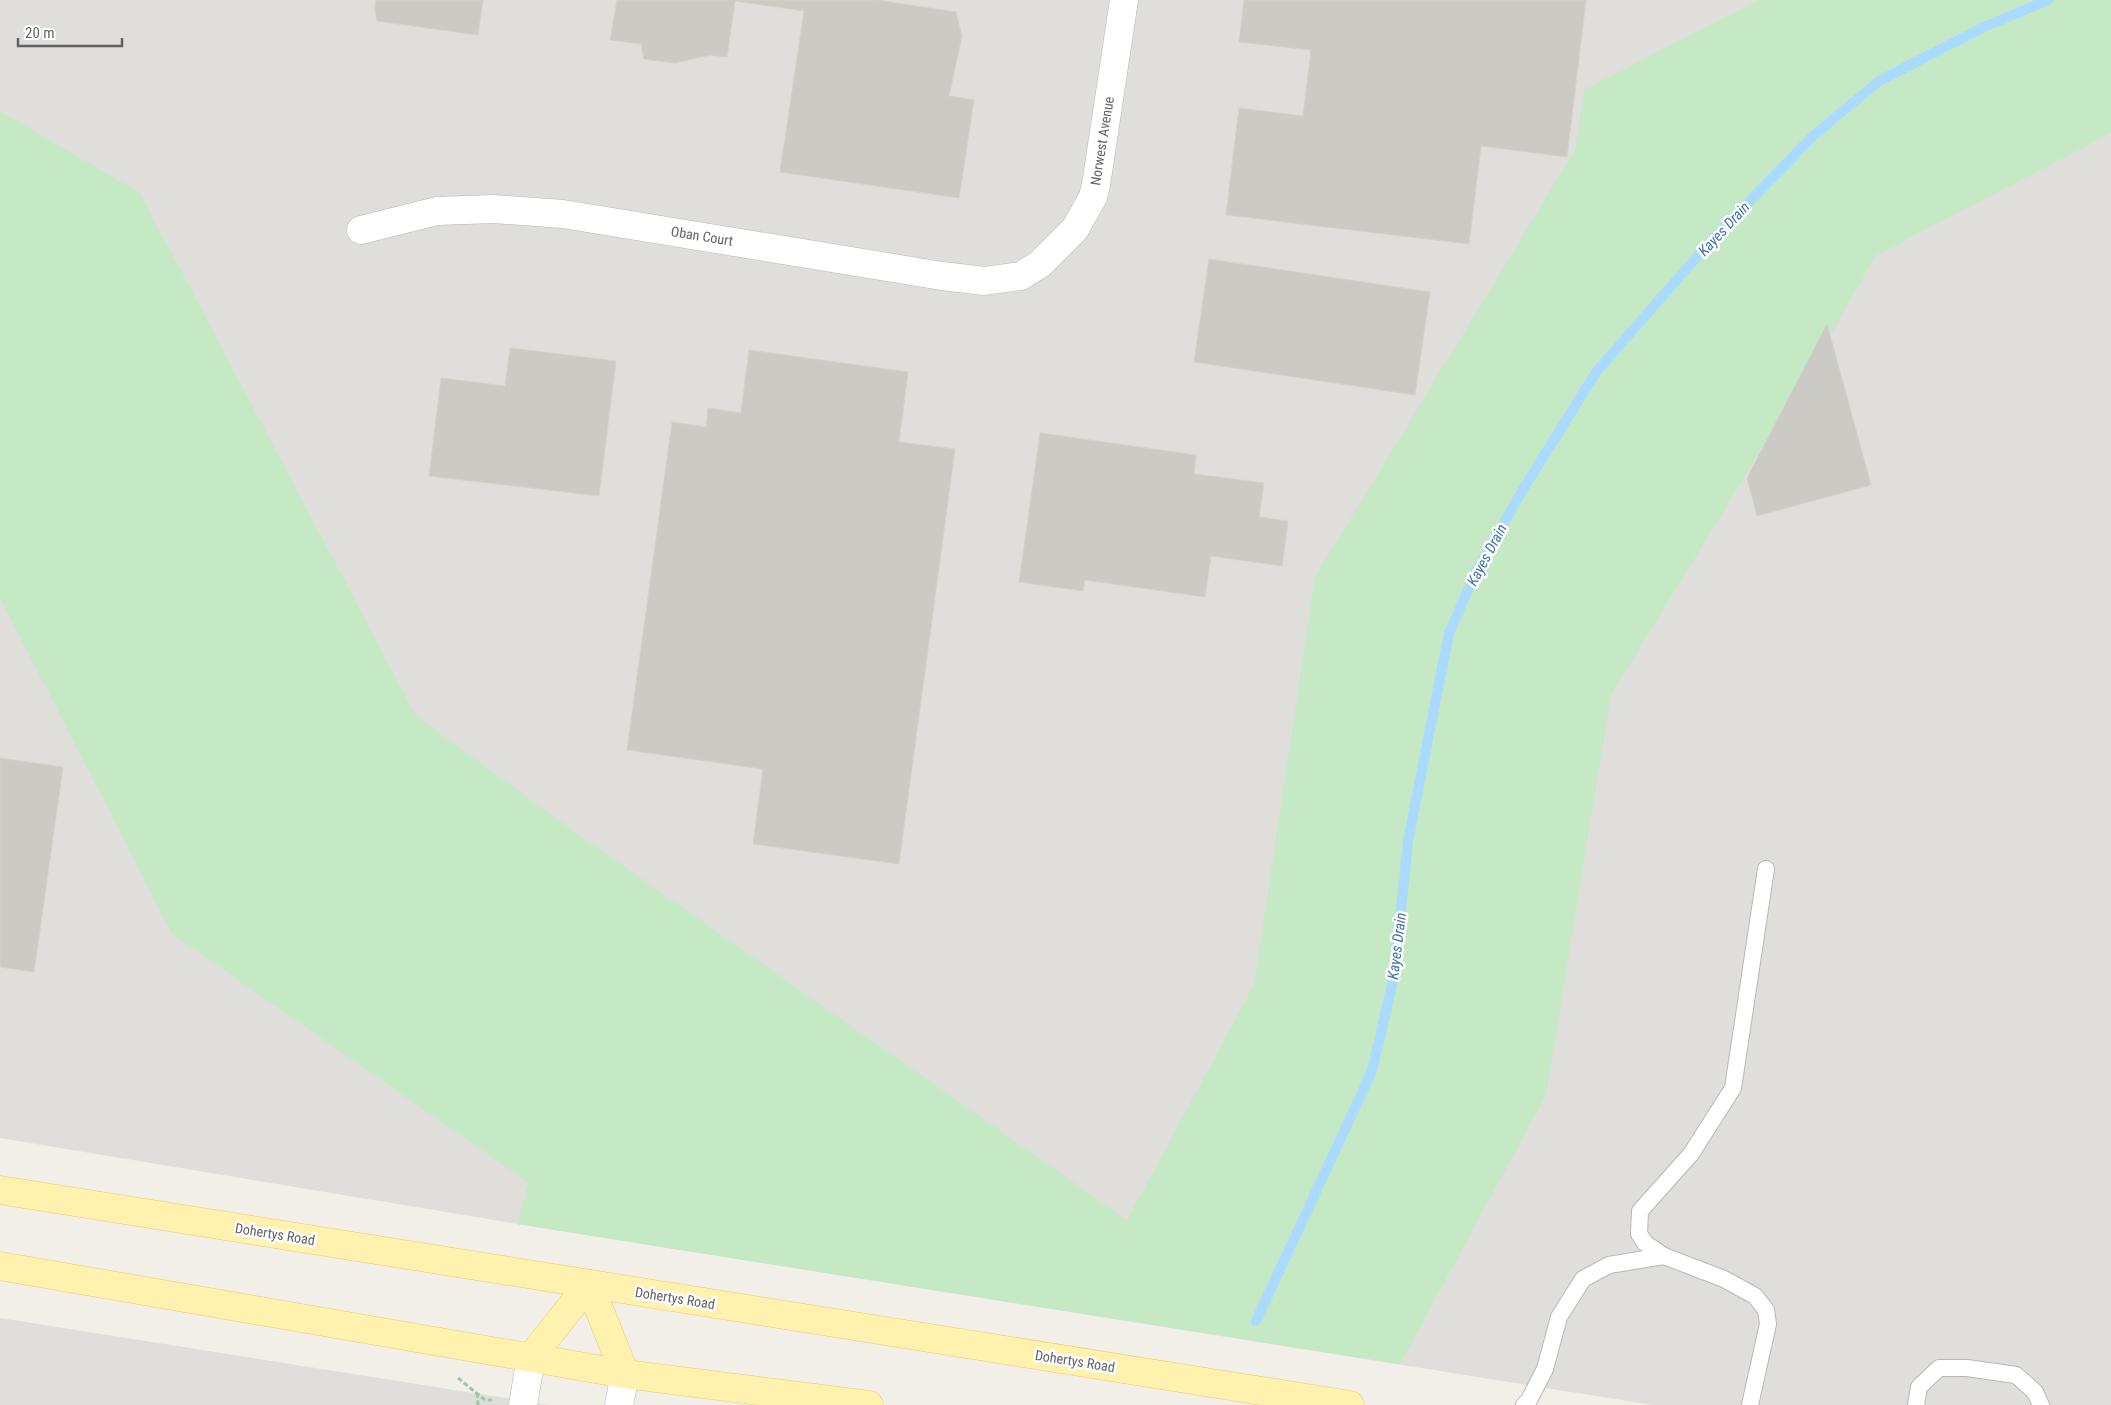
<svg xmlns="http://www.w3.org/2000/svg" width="2111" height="1405" viewBox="0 0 2111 1405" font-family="'Roboto Condensed',sans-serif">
<rect width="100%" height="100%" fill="#f1efe8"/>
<g fill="#e0deda">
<path d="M0,0h2111v1405h-458l-1136,-181 -517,-86z"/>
<path d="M0,1318l549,87h-549z"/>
</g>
<path fill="#c5e8c5" d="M1758,0h353v133l-236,123 -48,86 -216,353 -65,400 -146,269 -883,-140 12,-41 -357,-249 -172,-336v-487l140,82 276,523 152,111 559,393 127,-235 61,-408 260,-427 9,-60z"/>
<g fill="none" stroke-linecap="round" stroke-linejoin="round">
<path stroke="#aadaff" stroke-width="10" d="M1256,1321l116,-250 22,-94 14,-136 41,-208 27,-61 46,-81 75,-120 112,-128 104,-107 66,-55 103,-53 66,-28"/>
</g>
<g fill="#cccac5" stroke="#d6d1c6">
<path d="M376,0h107l-5,35 -101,-14 -2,-12z"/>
<path d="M617,0h260l79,12 6,24 -13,60 25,4 -15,98 -179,-26 24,-161 -69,-10 -8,56 -17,-2 -35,8 -31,-4 -3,-15 -31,-4z"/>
<path d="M1244,0h342l-19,157 -86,-11 -12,98 -243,-29 13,-107 64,8 8,-66 -72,-8z"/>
<path d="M1209,259l221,33 -15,103 -221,-33z"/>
<path d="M1827,324l44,161 -114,31 -10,-38z"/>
<path d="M510,348l106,13 -17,135 -170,-20 12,-98 64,8z"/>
<path d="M749,350l159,22 -9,70 56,7 -56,415 -146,-20 10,-75 -136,-19 45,-328 34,5 2,-19 33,5z"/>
<path d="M1040,433l156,22 -2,19 70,9 -5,34 29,4 -6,45 -71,-10 -6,41 -120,-17 -2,11 -64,-9z"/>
<path d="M0,758l63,9 -29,205 -34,-5z"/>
</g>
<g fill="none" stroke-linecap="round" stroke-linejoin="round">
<defs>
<g id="service">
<path d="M1524,1405l5,-5 16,-31 14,-52 24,-38 26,-14 55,-9"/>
<path d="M1750,1405l18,-81 -2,-14 -11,-14 -31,-17 -60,-23 -19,-13 -6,-9 1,-23 51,-57 42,-66 33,-219"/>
<path d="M1916,1405l3,-18 20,-19h28l49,7 19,17 6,13"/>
</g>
<g id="minor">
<path d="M361,230l76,-19 56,-2 70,5 379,62 42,5 37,-5 19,-12 35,-35 18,-32 3,-12 28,-185"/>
<path d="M523,1405l8,-48"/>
<path d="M619,1405l6,-31"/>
</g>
<g id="primary">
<path d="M0,1190l1350,215"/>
<path d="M0,1266l625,108 244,31"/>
<path d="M589,1284l36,90"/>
<path d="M531,1357l58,-73"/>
</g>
</defs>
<use href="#service" stroke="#b5b8bc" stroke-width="18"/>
<use href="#minor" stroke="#b5b8bc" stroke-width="29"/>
<use href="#primary" stroke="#f2c960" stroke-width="29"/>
<g stroke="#9cc7a9" stroke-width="3" stroke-dasharray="5 2.5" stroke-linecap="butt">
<path d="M458,1378l27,22h7"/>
<path d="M477,1393l1,12"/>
</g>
<use href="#service" stroke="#fff" stroke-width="16"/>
<use href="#minor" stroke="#fff" stroke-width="28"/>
<use href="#primary" stroke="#fff2af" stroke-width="28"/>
</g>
<g text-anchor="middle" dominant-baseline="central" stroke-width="5" stroke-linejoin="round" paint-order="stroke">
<g font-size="14" fill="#5f6368" stroke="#fff">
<text transform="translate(1102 141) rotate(-81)">Norwest Avenue</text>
<text transform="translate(702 236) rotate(9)">Oban Court</text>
<text transform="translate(275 1234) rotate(9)">Dohertys Road</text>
<text transform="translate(675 1298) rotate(9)">Dohertys Road</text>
<text transform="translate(1075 1361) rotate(9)">Dohertys Road</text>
</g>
<g font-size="15" font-style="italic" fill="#4174aa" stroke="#fff">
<text transform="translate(1724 229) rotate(-47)">Kayes Drain</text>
<text transform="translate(1487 555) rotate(-62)">Kayes Drain</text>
<text transform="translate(1397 946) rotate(-83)">Kayes Drain</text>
</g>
</g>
<path d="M18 38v8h104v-8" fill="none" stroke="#5f6368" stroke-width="2.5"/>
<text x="25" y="38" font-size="15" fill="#5f6368" stroke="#ffffff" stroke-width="4" paint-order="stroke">20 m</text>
</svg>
